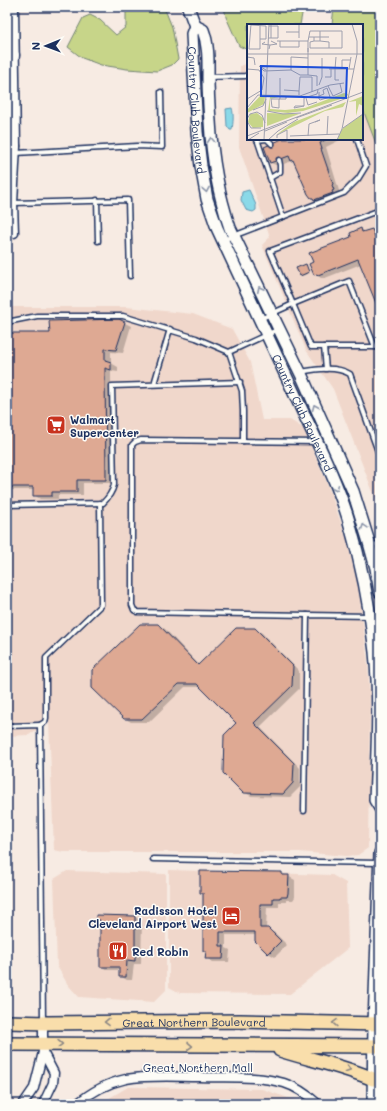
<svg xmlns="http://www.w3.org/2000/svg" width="387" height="1111" viewBox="0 0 387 1111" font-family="Mali,sans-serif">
<rect width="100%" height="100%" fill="#f7ebe3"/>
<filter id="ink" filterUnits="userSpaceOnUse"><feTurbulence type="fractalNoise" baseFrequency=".025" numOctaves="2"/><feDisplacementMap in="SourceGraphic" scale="8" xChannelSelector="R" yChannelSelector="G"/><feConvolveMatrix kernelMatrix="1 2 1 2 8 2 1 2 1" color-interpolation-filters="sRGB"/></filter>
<g filter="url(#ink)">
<g fill="#f0d7cb">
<path d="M248,63v76h114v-32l18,47v356l-47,-121 -27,-39 -44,-105 8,-8 -31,-90 1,-81z"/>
<path d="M7,307h119l67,7 39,15 18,33 12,58h28l13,8 24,55 20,57 12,50 9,74 2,39 -2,145 -10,7 -12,1 -47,-4h-235l-10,-2 -5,-129 -20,14 -22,1z"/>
<path d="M169,870l163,5 14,8 2,65 -58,46 -110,-1 -11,-6z"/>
<path d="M67,871l99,3v116l-12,12 -75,-5 -11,-12 -11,-19 -3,-87z"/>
<path d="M7,1063h5l1,39 -2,2h-4z"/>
<path d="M128,1087l134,2 32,11 2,4h-197z"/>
</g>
<g fill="#c7d589" stroke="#718274">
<path d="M126,7h38l8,20 6,32 -6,6 -15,6 -30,-2 -26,-4 -19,-7 -14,-11 15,-29 7,-3 10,5 16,15 10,-8z"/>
<path d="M224,7h77l1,7 -2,11h-52v25l-9,-4 -13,-29z"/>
<path d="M334,7h46v147l-18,-47v-82h-30z"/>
</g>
<g fill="#8ad9e8" stroke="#5e95b1">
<path d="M232,108c2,7 1,15 0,22h-2l-3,-4 -1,-17z"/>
<path d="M249,190l7,15v5l-3,2 -7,-2 -5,-10 1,-8z"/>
</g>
<g fill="#0003">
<path d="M284,139h58l-16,8 14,47 -19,9 -9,-5 -17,-36 -3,-1 -14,5 -7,-3 -6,-15z"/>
<path d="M361,229l4,3 7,-2 6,4 2,4v72l-19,-46 -36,14h-4l-7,-4z"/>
<path d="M306,266l4,7 -8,3h-2z"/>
<path d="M119,320l12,6 -8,27 -12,-1v11l7,4v5l-7,-1 1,112h-29v12h-25v4h-18l-6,-4v-5h-27v-161l7,4v1h37z"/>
<path d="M158,625l7,4 34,36 56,-36 7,4 37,38v18l-39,38 40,41v19l-10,10 -39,-1 -7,-4 -7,-69 -35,-36h-17l-36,35h-18l-7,-4z"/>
<path d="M282,873l13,7v17l-2,3h-7v2h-7v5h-12l-1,22 9,4 12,12 -12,12 -7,-4 -12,-18h-30v13l4,2 -1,12h-16l-7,-4 1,-6 -3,-1v-57l-3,-2z"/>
<path d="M97,916l38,1 7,4 -1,43h-7l-2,16h-5l-7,-4v-6h-13l-6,-4v-44l-4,-3z"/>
</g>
<g fill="#dea993" stroke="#1b2f5e">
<path d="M282,139h45l-7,4 2,6h-1l12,35 -1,1 2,5 -2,1 1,2 -19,7 -1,-2h-2l-3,-4 -15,-34 -2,1 -2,-5 -19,7 -6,-16z"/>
<path d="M361,228l1,4 10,-3 8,20v64l-22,-54 -40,16 -1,-1 -3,1 -5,-11 4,-2 -4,-9 42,-16 -1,-4z"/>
<path d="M306,264l3,8 -9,4 -4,-8z"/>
<path d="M119,319l6,3 -9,28 -11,-1v11l6,2v8l-6,-2 1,112h-29v12h-25v4h-19v-9h-26v-159h1v5h42l-1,-12z"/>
<path d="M140,624h18l40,41 38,-37h19l38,38 -1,20 -38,37 40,40 -1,20 -10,11 -40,-1 -20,-20 1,-38 12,-12 -39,-39h-18l-37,35h-18l-32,-31v-18z"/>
<path d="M200,871l82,1v3h7l-1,18 -1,4h-7v1h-7v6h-13v24h8l13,13 -13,13 -13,-13v-9h-35v14h4l-1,13h-18l1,-8h-3v-58h-3z"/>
<path d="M96,915l39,1v45l-8,-1 -1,17h-7v-10h-19v-47h-4z"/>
</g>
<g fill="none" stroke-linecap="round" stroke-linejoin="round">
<defs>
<g id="service">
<path d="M209,77l36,-1 3,-1"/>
<path d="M257,139l26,78"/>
<path d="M257,140l10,-1 5,5"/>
<path d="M16,153l121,-7 25,1 -1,-55"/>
<path d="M270,178l10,-6v-7l-1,-5"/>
<path d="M97,200l1,41"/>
<path d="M13,203l115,-3 2,76"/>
<path d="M223,240l121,-47 14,-14 8,-13 -9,-27"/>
<path d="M260,319l33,-15 18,43h13l2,22"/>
<path d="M7,322l30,-6h86l73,22 33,14"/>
<path d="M324,347h56"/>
<path d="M375,347l-26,-66 -56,23 -23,-53 110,-41"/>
<path d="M301,372c16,-3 35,-6 49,2l30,83"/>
<path d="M154,384l16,-55"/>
<path d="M243,441v-30l-1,-20 -13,-39 50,-23"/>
<path d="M7,505l96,-2c5,-5 9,-10 11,-18l-2,-99 128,-4"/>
<path d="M370,545l10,-1"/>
<path d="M307,615l-169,-3 -4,-2 -2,-5v-160l3,-3 6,-2 176,2"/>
<path d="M40,725l5,-3 1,-4v-60l55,-53 -1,-102"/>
<path d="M7,726l33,-1 3,297"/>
<path d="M304,811l3,-196 62,1"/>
<path d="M153,859l226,4"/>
</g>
<g id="minor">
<path d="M7,55h8"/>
<path d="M7,146h9"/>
<path d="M14,233l-1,-30 3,-57 -2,-139"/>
<path d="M43,1052l11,21 -1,10 -10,21"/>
<path d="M23,1104l11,-16 9,-36v-29"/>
<path d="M77,1104c14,-12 31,-21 49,-25 24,-4 49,-2 73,-2 28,1 58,-2 85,6 13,4 24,12 34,21"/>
</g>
<g id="tertiary">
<path id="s1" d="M188,7l7,19 -3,8 5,98 4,34 6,33 10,29c28,61 57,121 85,182 16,34 35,72 46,108 13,44 22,89 27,134 5,49 2,99 0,148l5,8"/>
<path d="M195,26l8,4c6,16 5,32 5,48 0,15 1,29 2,43 2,37 8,72 20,107l71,146 52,117 15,48 8,29 4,24"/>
<path d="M373,1104l1,-80 6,-171"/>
</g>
<g id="primary">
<path id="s2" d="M7,1022l41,1 192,-2 140,3"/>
<path d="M7,1044l373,2"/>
<path d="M280,1050c31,10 63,16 93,29"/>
</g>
</defs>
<use href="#service" stroke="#1b2f5e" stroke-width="7"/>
<use href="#minor" stroke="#1b2f5e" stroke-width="11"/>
<use href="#tertiary" stroke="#1b2f5e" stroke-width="14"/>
<use href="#primary" stroke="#1b2f5e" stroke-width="16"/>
<use href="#service" stroke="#fdfcf7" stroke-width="4"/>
<use href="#minor" stroke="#fdfcf7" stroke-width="8"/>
<use href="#tertiary" stroke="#fdfcf7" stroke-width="11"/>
<use href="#primary" stroke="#f9deab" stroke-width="13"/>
</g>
<defs><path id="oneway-chevron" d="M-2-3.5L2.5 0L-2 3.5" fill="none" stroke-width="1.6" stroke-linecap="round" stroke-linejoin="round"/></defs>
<g stroke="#8c96aa">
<use href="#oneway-chevron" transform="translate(211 140) rotate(-94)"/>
<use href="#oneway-chevron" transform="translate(206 190) rotate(79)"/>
<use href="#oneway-chevron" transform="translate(260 289) rotate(-116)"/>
<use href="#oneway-chevron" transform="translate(315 407) rotate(-113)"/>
<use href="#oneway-chevron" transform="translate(336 488) rotate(67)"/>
<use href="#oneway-chevron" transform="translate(364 527) rotate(-108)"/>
</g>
<g stroke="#8a8684">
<use href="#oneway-chevron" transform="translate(107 1022) rotate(179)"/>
<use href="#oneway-chevron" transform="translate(335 1023) rotate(-179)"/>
<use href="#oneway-chevron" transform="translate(60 1044) rotate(1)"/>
<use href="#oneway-chevron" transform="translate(190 1046) rotate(1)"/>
<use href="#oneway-chevron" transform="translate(348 1069) rotate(17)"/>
</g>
</g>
<defs>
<symbol id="supermarket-square" viewBox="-11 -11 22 22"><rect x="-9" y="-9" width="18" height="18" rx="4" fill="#c8321e" stroke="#fdfcf7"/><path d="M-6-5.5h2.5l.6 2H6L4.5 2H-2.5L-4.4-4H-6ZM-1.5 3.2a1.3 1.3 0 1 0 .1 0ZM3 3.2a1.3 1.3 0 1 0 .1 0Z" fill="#fff"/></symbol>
<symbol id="hotel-square" viewBox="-11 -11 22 22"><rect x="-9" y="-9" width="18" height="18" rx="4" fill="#c8321e" stroke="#fdfcf7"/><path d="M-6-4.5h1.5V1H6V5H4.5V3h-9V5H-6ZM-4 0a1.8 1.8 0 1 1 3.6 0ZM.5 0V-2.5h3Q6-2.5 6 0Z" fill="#fff"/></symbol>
<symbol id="restaurant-square" viewBox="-11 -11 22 22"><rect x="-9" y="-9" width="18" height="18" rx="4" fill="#c8321e" stroke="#fdfcf7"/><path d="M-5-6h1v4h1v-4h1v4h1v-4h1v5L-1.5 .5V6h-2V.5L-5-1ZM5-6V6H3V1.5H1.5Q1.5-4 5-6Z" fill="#fff"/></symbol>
</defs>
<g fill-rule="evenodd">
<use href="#supermarket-square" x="45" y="414" width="22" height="22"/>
<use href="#hotel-square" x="220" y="905" width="22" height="22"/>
<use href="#restaurant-square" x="107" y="940" width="22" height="22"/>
</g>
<g text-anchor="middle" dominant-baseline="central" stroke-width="3" stroke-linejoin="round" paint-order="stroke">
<g font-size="11" fill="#1b2f5e" stroke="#fdfcf7">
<text stroke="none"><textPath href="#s1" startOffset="105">Country Club Boulevard</textPath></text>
<text stroke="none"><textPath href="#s1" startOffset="429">Country Club Boulevard</textPath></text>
<text stroke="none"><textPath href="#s2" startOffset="187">Great Northern Boulevard</textPath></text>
<text x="198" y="1067">Great Northern Mall</text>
</g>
<g font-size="11" font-weight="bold" fill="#1b2f5e" stroke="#fdfcf7" text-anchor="start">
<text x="70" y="419">Walmart<tspan x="70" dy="13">Supercenter</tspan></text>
<text x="217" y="910" text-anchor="end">Radisson Hotel<tspan x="217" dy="13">Cleveland Airport West</tspan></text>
<text x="132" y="951">Red Robin</text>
</g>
</g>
<g transform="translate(247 24)">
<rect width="116" height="116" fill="#f7ebe3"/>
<path d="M97,69l4,1 -1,3 -44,14 -15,2 -20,-2 2,-14h9l-9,2v10l15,1 20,-2zM13,72l5,1 -1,7 -17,9v-3zM116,72v10l-4,-2 -3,12v-15l-8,1zM99,78l-3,5 -18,4 -49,24 18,-13zM10,89l6,5v9l-10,1 -5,-6 2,-8zM20,89l32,1 -32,12zM116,90v26h-26l5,-11z" fill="#c7d589"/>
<path fill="none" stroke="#9fa0ae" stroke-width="1" d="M4,0l-2,25h11v-25M4,1l15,1v13h-6M39,8h13M67,13h15M21,14h10v-12h-9M24,14v-14M52,14v-14M30,17h3v6h19v-6h-19M52,17h9v11v-4M61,17l2,-10h32v17h-32v-6l4,-1v-4h-5M67,17h6v-10M73,17l9,1v6M18,18l-3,2 8,1 -1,4M23,21l7,-1 -6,-3M61,28v23l9,1v10M0,30h116M0,33l7,1 1,7M0,45l12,1 5,8 -2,12 -15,9M82,45h25M88,45v11h4M88,45l1,-12M95,45v-9h8M102,45l2,-12M19,46l-7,-4 5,5 27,-1v-13l17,1M44,46l9,5h8M78,53h6v-8M33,54v21h-1v9l-7,-1 -1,-8h15v-2M72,61l3,-8v-19M81,62l5,10 9,-4 -2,-8M37,66l15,1v4M52,67l1,-14h12v15M72,72l5,-2 -1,-4 4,-2 3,9 -10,3 -1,-1v-7M59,74l2,7 9,-3M57,82l-10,2 1,-2h9v-8l13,-4 1,-4M0,84l11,-13 42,1 30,-11 14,-2M6,86l10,-4 3,-7M20,87l16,3 18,-1M49,94l36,-13M0,95l3,-5 7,-2 5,3 3,8M0,97l4,7h10M96,104l20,-14M18,107l22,-9M80,111l1,-19M0,112l116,-44M43,112l49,-2M61,112l1,-12 11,-4 -5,2M30,114v-3l10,-5v10M1,116l11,-7M17,116l5,-116M21,116l10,-9 20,-12M90,116l5,-11 15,-75v-13l-5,-17"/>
<path fill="#1d4ed8" fill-opacity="0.15" stroke="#1d4ed8" stroke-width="2" d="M14,42l86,2 -1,30 -85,-2z"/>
<rect width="116" height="116" fill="none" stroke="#1b2f5e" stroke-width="2"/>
</g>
<rect width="387" height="1111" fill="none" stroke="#fdfcf7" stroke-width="24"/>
<rect x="12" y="12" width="363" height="1087" fill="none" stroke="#1b2f5e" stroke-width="1.5" filter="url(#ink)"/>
<g transform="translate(46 46) rotate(269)" stroke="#fdfcf7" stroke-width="3" paint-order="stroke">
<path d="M0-3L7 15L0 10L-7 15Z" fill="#1b2f5e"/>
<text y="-6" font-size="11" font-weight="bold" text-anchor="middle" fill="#1b2f5e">N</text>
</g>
</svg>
